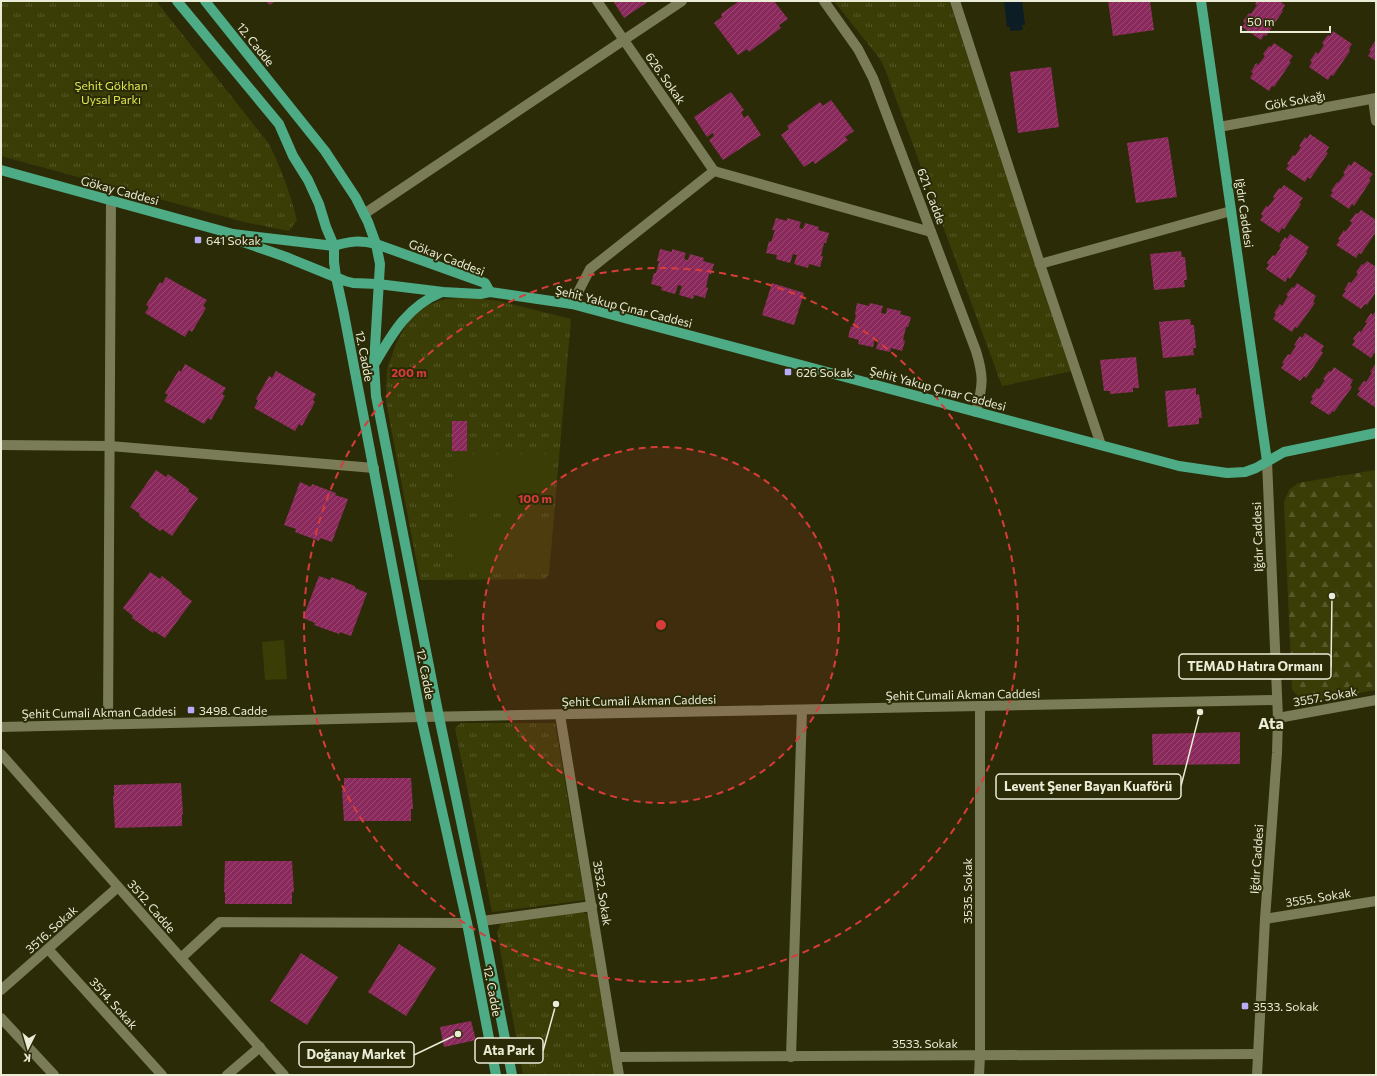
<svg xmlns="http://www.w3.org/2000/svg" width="1377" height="1076" viewBox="0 0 1377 1076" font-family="Commissioner,sans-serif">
<defs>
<pattern id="grass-tufts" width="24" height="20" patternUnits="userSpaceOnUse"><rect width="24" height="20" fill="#3b3d07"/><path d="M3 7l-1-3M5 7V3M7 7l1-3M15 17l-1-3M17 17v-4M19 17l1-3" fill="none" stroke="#58592a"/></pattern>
<pattern id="forest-firs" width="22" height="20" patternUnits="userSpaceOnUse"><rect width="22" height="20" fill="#3b3d07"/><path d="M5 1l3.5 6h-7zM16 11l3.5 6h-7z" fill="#58592a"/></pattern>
<pattern id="building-hatch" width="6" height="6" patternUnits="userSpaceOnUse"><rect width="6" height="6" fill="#8a2a5c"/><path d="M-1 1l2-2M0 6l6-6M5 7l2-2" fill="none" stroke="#9b4973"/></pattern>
</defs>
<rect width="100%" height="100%" fill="#2b2c07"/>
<g fill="url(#grass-tufts)">
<path d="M1,1h155l113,143c12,24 21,49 28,76l-8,11 -45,-9 -243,-66z"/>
<path d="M834,1h115l123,370 -70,15 -117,-317 -5,-10z"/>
<path d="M466,297l33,4 72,18 -22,255 -4,5 -125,1 -34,-179 1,-31 9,-26 12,-23 14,-13 19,-8z"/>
<path d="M461,723h94l30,177 -93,12 -37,-184z"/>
<path d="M583,912l6,4 25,159h-91l-26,-143 4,-9z"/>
</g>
<path fill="url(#forest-firs)" d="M1376,470v220l-58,10 -17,-1 -9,-9 -8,-188 5,-12 9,-7z"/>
<g fill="#3b3d07">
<path d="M452,454h97v56l-96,1z"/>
<path d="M453,517h97l-1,57 -97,-1z"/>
<path d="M284,640l3,39 -22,1 -3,-38z"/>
</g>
<path fill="#0d1d26" d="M1004,1h18l3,24h-3l1,5 -13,1v-4h-3z"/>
<g fill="url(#building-hatch)">
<path d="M266,1h9l-5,4z"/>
<path d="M613,1h36l-25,17z"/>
<path d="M739,1h35l14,18 -9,6 2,3 -32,24 -2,-3 -9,6 -24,-32 8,-6 -1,-3z"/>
<path d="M1108,1h42l4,29 -41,6z"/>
<path d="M1257,1h22l6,4 -3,5 1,1 -17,25 -2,-1 -3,5 -19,-13 3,-4 -2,-2 6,-8 2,1 6,-9 -2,-1z"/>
<path d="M1333,31l19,13 -3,5 1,2 -17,25 -2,-1 -3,5 -19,-13 3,-5 -2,-1 6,-9 2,2 6,-9 -2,-2 6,-8 2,1z"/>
<path d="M1375,41l1,1v19l-8,-5 3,-5 -2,-1z"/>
<path d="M1274,43l19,13 -4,5 2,1 -17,25 -2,-1 -3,5 -19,-13 3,-5 -2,-1 5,-9 2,2 7,-9 -2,-2 6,-8 2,1z"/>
<path d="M1051,67l8,60 -41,6 -8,-61z"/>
<path d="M731,92l13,18 -3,2 3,6 4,-3 13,20 -38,25 -14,-20 5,-4 -1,-3 -6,4 -13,-20z"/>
<path d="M831,100l23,31 -9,6 3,3 -33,24 -2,-3 -9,6 -23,-32 8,-6 -2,-3 33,-24 3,4z"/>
<path d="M1310,134l19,13 -3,5 2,1 -18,26 -2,-2 -3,5 -19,-13 3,-4 -2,-1 6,-9 2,1 6,-9 -2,-1 6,-9 2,2z"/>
<path d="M1168,137l9,60 -41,6 -9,-60z"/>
<path d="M1354,161l19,13 -4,5 2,1 -17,26 -2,-2 -3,5 -19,-13 3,-4 -2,-1 6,-9 1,1 7,-9 -2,-1 6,-9 2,2z"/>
<path d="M1284,185l19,13 -4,5 2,1 -17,25 -2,-1 -3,5 -19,-13 3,-4 -2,-2 5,-8 2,1 7,-9 -2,-1 6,-9 2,1z"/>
<path d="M1361,210l15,10v12l-15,22 -2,-1 -3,5 -20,-13 4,-5 -2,-1 6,-9 1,2 7,-9 -2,-2 6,-8 2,1z"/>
<path d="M776,218l11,3v-3l14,4 -2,6 4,1 2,-6 14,4 -1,3 11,3 -3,10h-2l-3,13h2l-3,11 -11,-3 -1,4 -14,-4 3,-9 -4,-1 -3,9 -14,-4 1,-4 -11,-2 3,-12 2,1 4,-12h-3z"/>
<path d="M1290,234l19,13 -3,5 1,1 -17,26 -2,-2 -3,5 -19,-13 3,-4 -2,-2 6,-8 2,1 6,-9 -2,-1 6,-9 2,2z"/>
<path d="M660,249l12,3v-3l14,4 -2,6 4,1 2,-6 14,4 -1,3 11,3 -3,10h-2l-3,13 2,1 -3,10 -11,-3 -1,4 -14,-4 3,-9 -4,-1 -3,9 -14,-4 1,-3 -11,-3 3,-11h2l3,-12h-2z"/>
<path d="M1181,251l1,6h3l2,23h-3l1,7 -31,3 -4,-36z"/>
<path d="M1367,261l9,6v25l-9,13 -2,-1 -4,5 -19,-13 4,-5 -2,-1 5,-8 2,1 7,-9 -2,-2 6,-8 1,1z"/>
<path d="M166,277l41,23 -4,6 3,2 -14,24 -3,-2 -4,7 -40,-24 4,-6 -3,-2 14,-23 2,2z"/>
<path d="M772,283l32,10 -10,32 -32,-10z"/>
<path d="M1297,283l19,13 -3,6 2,1 -18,25 -2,-1 -3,5 -19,-13 3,-5 -2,-1 6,-9 2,2 6,-10 -2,-1 6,-8 2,1z"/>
<path d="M857,303l12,3 1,-3 13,3 -2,7 5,1 1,-6 14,3 -1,3 11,3 -3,10h-2l-3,13 2,1 -3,10 -11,-3 -1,4 -14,-3 3,-9 -4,-2 -2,9 -15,-3 1,-4 -11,-3 3,-11 2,1 3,-12 -1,-1z"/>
<path d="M1376,310v44l-2,-1 -3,5 -19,-13 3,-4 -2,-2 6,-8 2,1 6,-9 -2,-1 6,-9 2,2z"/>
<path d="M1190,319l1,6h3l2,23h-3l1,7 -31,3 -4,-36z"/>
<path d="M1305,333l19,13 -3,5 2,2 -17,25 -2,-2 -4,5 -19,-13 3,-4 -2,-1 6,-9 2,1 6,-9 -2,-1 6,-9 2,2z"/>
<path d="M1136,357l3,31h-6v4l-23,2v-3h-6l-4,-31z"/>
<path d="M1376,363v45l-19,-13 3,-4 -2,-2 6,-8 2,1 6,-9 -2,-1z"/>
<path d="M185,364l41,24 -4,6 3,2 -14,24 -3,-2 -4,6 -40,-23 4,-6 -3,-2 14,-23 2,2z"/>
<path d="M1334,367l19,13 -3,5 2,2 -18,25 -1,-1 -4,4 -19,-12 3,-5 -2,-1 6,-9 2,1 6,-9 -2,-1 6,-8 2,1z"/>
<path d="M276,371l40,23 -3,6 2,2 -13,24 -3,-2 -4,7 -41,-23 4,-7 -2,-2 13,-23 3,2z"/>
<path d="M1196,388v7l3,-1 3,24h-3v6l-31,3 -3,-36z"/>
<rect x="452" y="421" width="15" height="30"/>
<path d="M156,470l10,7 2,-3 21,15 -1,2 10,7 -26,38 -10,-7 -2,2 -21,-15 1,-2 -10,-7z"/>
<path d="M300,482l11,5 1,-3 24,9 -1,2 13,4 -16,43 -12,-4 -1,3 -24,-9 1,-3 -12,-4z"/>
<path d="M150,572l10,7 2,-3 20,16 -1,1 11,8 -27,37 -11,-7 -1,2 -21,-15 1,-2 -10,-8z"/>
<path d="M319,576l11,4 1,-3 24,9v2l12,5 -16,43 -11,-4 -1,2 -25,-9 1,-2 -12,-5z"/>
<path d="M1240,732v32l-87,1 -1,-31z"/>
<path d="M344,778h67l2,31h-2v12h-67l-2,-31h2z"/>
<path d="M181,783l2,31h-1v12l-67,2 -2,-32h1v-11z"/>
<path d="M225,861h67l2,31h-2v12h-67v-12h-1z"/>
<path d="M399,944l37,24 -30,48 -38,-24z"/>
<path d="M301,953l37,24 -31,48 -37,-24z"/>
<path d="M471,1021l5,19 -32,7 -4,-20z"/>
</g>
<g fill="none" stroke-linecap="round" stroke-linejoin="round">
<g stroke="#797c56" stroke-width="10">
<path d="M597,1l117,170"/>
<path d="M824,1l34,48 15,29 103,273c8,26 7,34 0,61"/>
<path d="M955,1l85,263"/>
<path d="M1373,99l3,22"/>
<path d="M1219,127l157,-29"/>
<path d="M364,214l318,-213"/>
<path d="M572,304l18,-35 124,-98 217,61"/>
<path d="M1,445l109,1 264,22"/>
<path d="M1101,445l-61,-181 191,-53"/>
<path d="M560,715l59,360"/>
<path d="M1278,718l98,-18"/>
<path d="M108,724l3,-523"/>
<path d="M1,727l420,-10 856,-17"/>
<path d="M1,754l283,321"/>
<path d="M1265,919l111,-18"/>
<path d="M482,921l110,-15"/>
<path d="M48,949l114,126"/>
<path d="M181,958l39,-36 247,1"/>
<path d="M1,990l117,-103"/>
<path d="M1,1018l53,57"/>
<path d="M616,1057l641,-3"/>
<path d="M791,1057l11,-347"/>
<path d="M227,1075l33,-28"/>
<path d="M979,1075l1,-19v-350"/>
<path d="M1257,1075l8,-156 12,-166 1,-35 -11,-257"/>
</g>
<g stroke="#4dab86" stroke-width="10">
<path d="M177,1l102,123 14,32 15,24 11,24 7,23 8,19v16l2,15 7,32 78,408 46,206 29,152"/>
<path d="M205,1l120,150 31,47 12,24 8,22 4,20 -6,100 2,32 63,321 43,204 30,154"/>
<path d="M1201,1l66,460"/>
<path d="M1,170l232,64 101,12c16,-5 26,-6 42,-2l109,39 5,9"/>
<path d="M233,234l10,8 43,15 59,24 8,2 25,1 65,8 37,2 10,-2 82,12 607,162 48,7 18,-1 11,-4 28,-16 92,-19"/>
<path d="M375,363c18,-31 33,-57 67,-71"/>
</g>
</g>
<circle cx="661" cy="625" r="178" fill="#d83c3a" fill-opacity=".12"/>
<g fill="none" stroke="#d83c3a" stroke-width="2" stroke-dasharray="7 5">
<circle cx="661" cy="625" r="178"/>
<circle cx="661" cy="625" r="357"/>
</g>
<g fill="#b9abf7" stroke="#2b2c07" stroke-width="1.5">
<rect x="194" y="236" width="8" height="8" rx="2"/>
<rect x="784" y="368" width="8" height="8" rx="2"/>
<rect x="187" y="706" width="8" height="8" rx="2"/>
<rect x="1241" y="1002" width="8" height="8" rx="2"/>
</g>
<g text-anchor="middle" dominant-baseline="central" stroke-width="4" stroke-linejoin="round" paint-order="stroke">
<g font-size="12" fill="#eaecd7" stroke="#2b2c07">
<text transform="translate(256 44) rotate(51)">12. Cadde</text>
<text transform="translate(666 78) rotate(55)">626. Sokak</text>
<text transform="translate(1295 100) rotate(-10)">Gök Sokağı</text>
<text transform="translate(120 190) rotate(15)">Gökay Caddesi</text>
<text transform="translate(932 196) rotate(69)">621. Cadde</text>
<text transform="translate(1245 213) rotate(82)">Iğdır Caddesi</text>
<text transform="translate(447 257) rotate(21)">Gökay Caddesi</text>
<text transform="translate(624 306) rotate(14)">Şehit Yakup Çınar Caddesi</text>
<text transform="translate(365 356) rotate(79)">12. Cadde</text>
<text transform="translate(938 388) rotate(15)">Şehit Yakup Çınar Caddesi</text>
<text transform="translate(1257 537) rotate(-92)">Iğdır Caddesi</text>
<text transform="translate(426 674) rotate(79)">12. Cadde</text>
<text transform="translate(963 694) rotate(-1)">Şehit Cumali Akman Caddesi</text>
<text transform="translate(1325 696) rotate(-10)">3557. Sokak</text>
<text transform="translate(639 700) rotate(-1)">Şehit Cumali Akman Caddesi</text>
<text transform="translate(99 712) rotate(-1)">Şehit Cumali Akman Caddesi</text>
<text transform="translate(1256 859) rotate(-86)">Iğdır Caddesi</text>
<text transform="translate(967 891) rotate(-90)">3535. Sokak</text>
<text transform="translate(603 893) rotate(81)">3532. Sokak</text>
<text transform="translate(1318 897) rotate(-9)">3555. Sokak</text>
<text transform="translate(152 906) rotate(49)">3512. Cadde</text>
<text transform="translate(51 929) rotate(-42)">3516. Sokak</text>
<text transform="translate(493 991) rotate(79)">12. Cadde</text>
<text transform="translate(114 1003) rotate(48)">3514. Sokak</text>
<text x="925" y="1043">3533. Sokak</text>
</g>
<g font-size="12" fill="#e0e850" stroke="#2b2c07">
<text x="111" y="85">Şehit Gökhan<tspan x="111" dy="14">Uysal Parkı</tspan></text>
</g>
<g font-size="12" fill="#eaecd7" stroke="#2b2c07" text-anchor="start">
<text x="206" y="240">641 Sokak</text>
<text x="796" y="372">626 Sokak</text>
<text x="199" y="710">3498. Cadde</text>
<text x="1253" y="1006">3533. Sokak</text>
</g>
<g font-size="16" font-weight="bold" fill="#eaecd7" stroke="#2b2c07">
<text x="1271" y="722">Ata</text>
</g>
</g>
<circle cx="661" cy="625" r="6" fill="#d83c3a" stroke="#2b2c07" stroke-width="2"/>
<g font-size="12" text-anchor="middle" font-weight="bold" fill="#d83c3a" stroke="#2b2c07" stroke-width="4" stroke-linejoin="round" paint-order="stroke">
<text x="409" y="377">200 m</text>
<text x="535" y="503">100 m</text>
</g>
<path fill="none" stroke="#eaecd7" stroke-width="1.5" d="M1332 596L1331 667M1200 712L1181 786M556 1004L543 1051M458 1034L414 1055"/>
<g fill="#eaecd7" stroke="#2b2c07" stroke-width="1.5">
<circle cx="1332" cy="596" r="4"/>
<circle cx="1200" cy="712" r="4"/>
<circle cx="556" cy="1004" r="4"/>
<circle cx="458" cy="1034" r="4"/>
</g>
<g fill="#2b2c07" stroke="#eaecd7" stroke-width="1.5">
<rect x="1179" y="654" width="152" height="25" rx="4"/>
<rect x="996" y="774" width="185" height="25" rx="4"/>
<rect x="475" y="1038" width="68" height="25" rx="4"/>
<rect x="299" y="1042" width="115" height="25" rx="4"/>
</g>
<g font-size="13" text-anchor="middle" font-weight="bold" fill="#eaecd7">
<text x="1255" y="671">TEMAD Hatıra Ormanı</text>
<text x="1088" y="791">Levent Şener Bayan Kuaförü</text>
<text x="509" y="1055">Ata Park</text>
<text x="356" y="1059">Doğanay Market</text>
</g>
<rect width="1377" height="1076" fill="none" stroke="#eaecd7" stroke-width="4"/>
<g transform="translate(28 1048) rotate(185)" stroke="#2b2c07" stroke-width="3" paint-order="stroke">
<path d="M0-3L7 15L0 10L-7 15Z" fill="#eaecd7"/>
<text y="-6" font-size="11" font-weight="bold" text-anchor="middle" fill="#eaecd7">K</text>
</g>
<path d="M1241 26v6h89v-6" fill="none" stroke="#eaecd7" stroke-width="2"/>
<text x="1247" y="26" font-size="12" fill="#eaecd7" stroke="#2b2c07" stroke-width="3" paint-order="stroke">50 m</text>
</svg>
